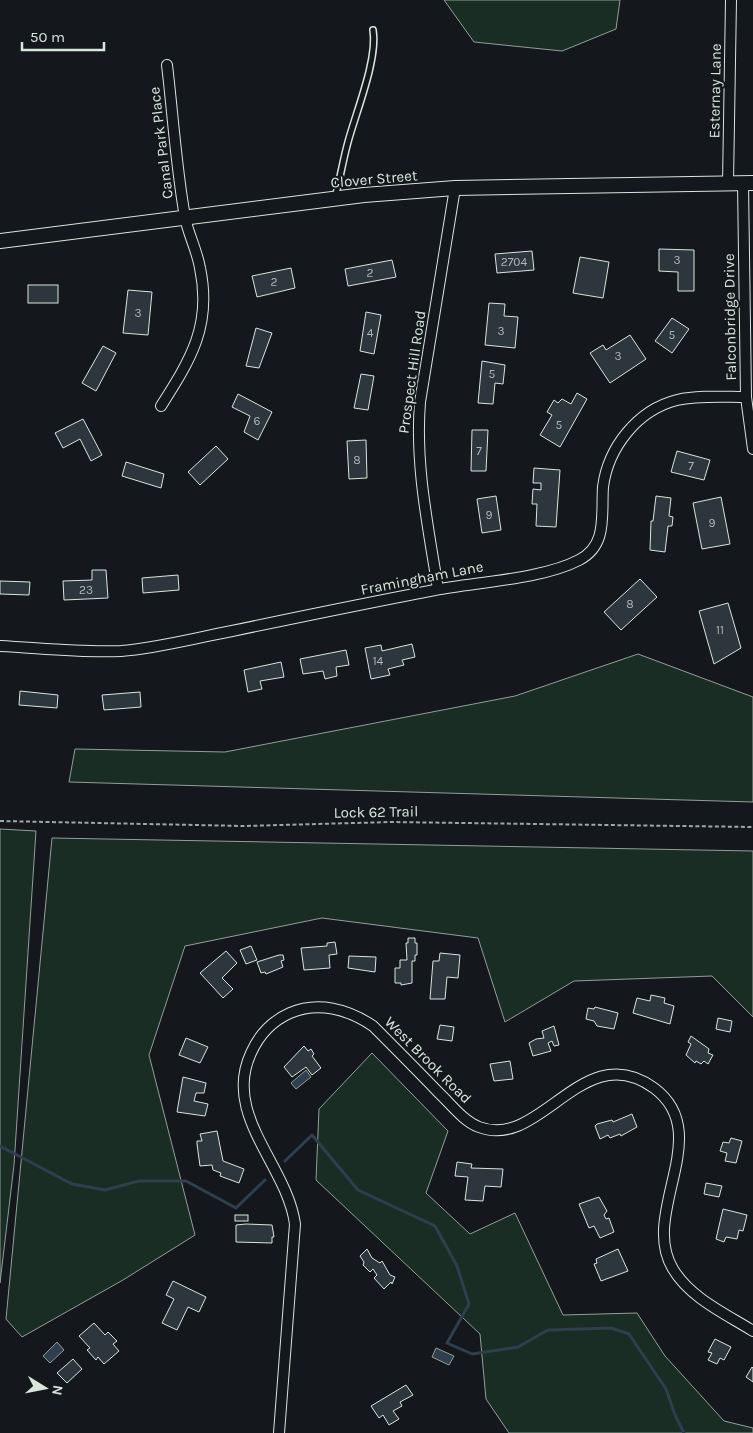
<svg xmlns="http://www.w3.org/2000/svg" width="753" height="1433" viewBox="0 0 753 1433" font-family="Karla,sans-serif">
<rect width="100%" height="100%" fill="#14181c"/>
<g fill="#1a2d24" stroke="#939e99">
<path d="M444,0h176l-4,29 -54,22 -88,-9z"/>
<path d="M638,654l115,43v105l-684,-20 6,-33 150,3 290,-56z"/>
<path d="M0,829l36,2 -22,334 -14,118z"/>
<path d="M52,838l701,13v166l-41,-41 -138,5 -69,41 -27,-84 -156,-20 -137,28 -36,109 46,180 -72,45 -101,57 -16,-18z"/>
<path d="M372,1053l76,78 -22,62 44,41 45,-21 48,102 74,-2 28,43 59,65 29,7v5h-244l-23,-34 -6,-65 -164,-154 3,-71z"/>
</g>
<g fill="#2f3f4d" stroke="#939e99">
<path d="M306,1070l5,7 -15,12 -5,-6z"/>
<path d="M57,1342l7,8 -14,13 -7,-7z"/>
<path d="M436,1348l18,8 -5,9 -17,-8z"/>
</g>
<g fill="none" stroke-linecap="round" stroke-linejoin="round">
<g stroke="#2f3f4d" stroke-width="3">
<path d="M0,1146l72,38 33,6 34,-9h47l50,27 29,-28"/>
<path d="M285,1161l27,-26 46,55 77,36 22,40 12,38 -22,39 25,11 46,-7 30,-17 63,-2 18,6 37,55 9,26 9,18"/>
</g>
</g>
<g fill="#2c363c" stroke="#d8e6dc">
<path d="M659,249l35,1v41h-16v-19l-19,-1z"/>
<path d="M532,251l2,19 -37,3 -2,-19z"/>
<path d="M580,257l29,5 -6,36 -30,-5z"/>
<path d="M392,260l4,17 -48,9 -3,-17z"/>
<path d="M291,268l4,20 -38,9 -5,-21z"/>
<rect x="28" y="285" width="30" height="18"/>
<path d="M128,290l24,2 -4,43 -25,-2z"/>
<path d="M489,303l16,1 -1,12 14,1 -3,31 -30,-3z"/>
<path d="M366,312l15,3 -7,39 -14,-3z"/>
<path d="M672,318l17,11 -17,24 -17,-12z"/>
<path d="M256,328l16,5 -13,35 -13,-2z"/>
<path d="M630,335l16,24 -36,24 -20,-30 13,-8 3,5z"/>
<path d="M103,346l13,7 -20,38 -14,-8z"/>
<path d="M482,361l23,4 -2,19 -8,-1 -2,21 -15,-1z"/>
<path d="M361,374l13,2 -6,34 -14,-2z"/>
<path d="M577,393l10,6 -27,48 -20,-12 12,-20 -5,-3 7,-12 4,3 4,-4 9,5z"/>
<path d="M238,394l34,18 -14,28 -14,-8 6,-16 -18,-9z"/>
<path d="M83,419l19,36 -11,6 -11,-22 -17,9 -8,-15z"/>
<path d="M472,430h16l-2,41h-15z"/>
<path d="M366,440l1,38 -18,1 -2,-38z"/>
<path d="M216,446l12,13 -28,26 -12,-13z"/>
<path d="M677,451l33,9 -6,20 -33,-8z"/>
<path d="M126,462l38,12 -3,14 -39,-12z"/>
<path d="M534,468l26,2 -4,57 -20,-1 1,-22h-5l1,-15 8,1v-7h-8z"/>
<path d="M496,496l5,34 -19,3 -5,-34z"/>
<path d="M656,496l15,2 -2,18 4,1 -1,9h-4l-3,26 -15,-2 1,-29h2z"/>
<path d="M721,497l9,47 -28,5 -9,-46z"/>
<path d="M92,570h14l2,28 -44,2 -1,-19 29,-1z"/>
<path d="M178,575l1,15 -36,3 -1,-15z"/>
<path d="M640,579l17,18 -36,33 -17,-18z"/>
<path d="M0,581l30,1 -1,13 -29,-1z"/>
<path d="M728,603l13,45 -27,16 -15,-53z"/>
<path d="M412,644l3,13 -13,3 2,5 -16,4 2,6 -19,4 -6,-31 16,-3 1,6z"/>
<path d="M346,650l3,15 -13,2 1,9 -12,3 -2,-8 -20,3 -3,-15z"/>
<path d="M281,662l3,15 -24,4 2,8 -14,3 -4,-22z"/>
<path d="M20,691l38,4 -1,13 -38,-3z"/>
<path d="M140,692l1,15 -37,3 -2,-15z"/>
<path d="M408,938h7v5h2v12h-2v6h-3v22l-11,2v-2h-6v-15h5v-8h7l-1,-17h2z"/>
<path d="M335,942l2,12 -8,1 1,13 -26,2 -3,-22 26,-2v-3z"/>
<path d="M251,946l6,14 -11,4 -6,-14z"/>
<path d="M226,951l11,12 -15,15 11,11 -10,9 -23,-25z"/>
<path d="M440,953l20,2 -2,23 -11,-1 -2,22h-15l3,-38h6z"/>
<path d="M279,955h4l1,5 -3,1 2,6 -17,7 -1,-2 -4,1 -4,-11z"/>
<path d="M349,956l27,1 -1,15 -27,-4z"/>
<path d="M651,995l14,3 -1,5 10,3 -4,18 -37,-11 4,-15 13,3z"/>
<path d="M595,1007l23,6 -4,16 -17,-3 -3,-5 -8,-2 2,-11 6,1z"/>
<path d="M718,1018l14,3 -2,11 -14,-3z"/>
<path d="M440,1025l14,2 -2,14 -15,-2z"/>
<path d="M554,1026l5,19 -5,1 -2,-5 -4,2 3,8 -18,5 -4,-13 7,-4 8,-1 -2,-7z"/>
<path d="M691,1036l18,13 -1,4 5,2 -5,9 -4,-3 -3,3 -5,-3 -1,2 -9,-8 5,-11 -3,-2z"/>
<path d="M186,1038l22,9 -8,16 -21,-8z"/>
<path d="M304,1046l4,5 3,-2 3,5 -2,2 9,12 -9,7 -6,-8 -14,10 -8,-10z"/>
<path d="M510,1061l3,18 -19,2 -4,-17z"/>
<path d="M183,1077l23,6 -2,10h-8l-2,8 14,3 -3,12 -28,-4z"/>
<path d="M632,1114l5,13 -16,9 -1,-2 -10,4 -2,-3 -8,4 -5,-13 2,-2 15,-4 1,2z"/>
<path d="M217,1131l6,30 21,8 -5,14 -19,-7 1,-3 -8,-3 -1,-5 -12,1 -3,-22v-3h5l-2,-7z"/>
<path d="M731,1138l11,3 -6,22 -11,-2 2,-8 -7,-2 3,-9 6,1z"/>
<path d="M457,1162l15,2 -1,4 32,1 -2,18 -16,-1 -2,15 -18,-1 3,-23 -13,-1z"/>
<path d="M706,1183l16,3 -3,11 -15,-3z"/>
<path d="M599,1197l8,14 -3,4 2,4 3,-1 5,14 -14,6 -6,-12 -5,2 -10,-24z"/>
<path d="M723,1209l24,6 -4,16 -4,-1 -2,9 -11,-2 -2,5 -8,-3z"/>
<rect x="235" y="1215" width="13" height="6"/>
<path d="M246,1224l26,1 2,12h-2v6l-36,-1v-17z"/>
<path d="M367,1249l5,9 8,5 2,-2 8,14 5,2 -3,7 -1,-2 -7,7 -10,-11 3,-3 -4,-6 -3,3 -7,-7 1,-3 -4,-6z"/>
<path d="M618,1249l10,22 -27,10 -7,-17 3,-1 -1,-4z"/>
<path d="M173,1281l33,16 -7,15 -11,-5 -11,23 -15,-7 12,-24 -8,-4z"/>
<path d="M94,1323l11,12 3,-3 9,9 -4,3 6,7 -15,13 -6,-7 -2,3 -9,-10 3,-2 -11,-12z"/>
<path d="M715,1339l16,8 -7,13 -4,-2 -3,6 -9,-4 4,-7 -4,-1z"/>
<path d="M73,1359l9,10 -15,14 -10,-10z"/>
<path d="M752,1367l1,1v14l-7,-5z"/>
<path d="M406,1385l7,10 -13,7 2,4 -9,5 6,8 -10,6 -6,-10 -4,3 -8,-12z"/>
</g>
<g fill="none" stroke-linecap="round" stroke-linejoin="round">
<defs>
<path id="lane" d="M335,198c5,-19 8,-38 13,-56 8,-30 30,-83 25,-112"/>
<g id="street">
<path d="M728,183l3,-183"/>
<path d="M743,183l3,214 7,52"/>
<path d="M161,406c30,-47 51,-81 39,-138 -3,-18 -12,-34 -15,-51 -9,-50 -12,-102 -18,-152"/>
<path d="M438,589c-10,-63 -23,-124 -18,-187l35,-214"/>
<path d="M0,646c40,2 81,7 121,5 37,-3 74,-13 111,-20 67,-14 135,-28 203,-41 42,-8 108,-11 144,-30 29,-15 22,-45 24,-73 5,-39 34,-77 74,-87 22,-5 47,-3 69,-3"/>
<path d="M279,1433l16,-209c-8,-59 -73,-109 -44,-171 8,-18 21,-32 39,-40 28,-12 58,-4 83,13 22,22 44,44 66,67 12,11 24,28 40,34 62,24 104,-91 175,-39 62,46 -15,125 19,181 17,29 53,45 80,62"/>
</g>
<path id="secondary" d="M0,241l364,-46 91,-7 298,-5"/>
</defs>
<use href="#lane" stroke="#d8e6dc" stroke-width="8"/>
<use href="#street" stroke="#d8e6dc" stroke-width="12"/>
<use href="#secondary" stroke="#d8e6dc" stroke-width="16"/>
<path stroke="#9da8a2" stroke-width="2" stroke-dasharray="4 2.5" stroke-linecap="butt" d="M0,821l244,5 147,-4 362,5"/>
<use href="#lane" stroke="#14181c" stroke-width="5"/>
<use href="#street" stroke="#14181c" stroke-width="10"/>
<use href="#secondary" stroke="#14181c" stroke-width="14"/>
</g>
<g text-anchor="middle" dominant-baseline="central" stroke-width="4" stroke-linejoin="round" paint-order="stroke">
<g font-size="12" fill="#adbab4">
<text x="677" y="260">3</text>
<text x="514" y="262">2704</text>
<text x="370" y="273">2</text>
<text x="274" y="282">2</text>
<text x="138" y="313">3</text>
<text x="501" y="331">3</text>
<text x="370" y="333">4</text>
<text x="672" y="335">5</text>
<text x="618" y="356">3</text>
<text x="492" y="374">5</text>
<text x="257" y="421">6</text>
<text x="559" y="425">5</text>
<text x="479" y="451">7</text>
<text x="357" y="460">8</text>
<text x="691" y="466">7</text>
<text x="489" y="515">9</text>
<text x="712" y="523">9</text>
<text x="86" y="590">23</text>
<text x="630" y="604">8</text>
<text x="720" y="630">11</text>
<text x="378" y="661">14</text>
</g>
<g font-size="15" fill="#d8e6dc" stroke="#14181c">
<text transform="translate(715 91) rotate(-89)">Esternay Lane</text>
<text transform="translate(161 143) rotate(-97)">Canal Park Place</text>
<text transform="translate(374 179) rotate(-5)">Clover Street</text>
<text transform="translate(730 317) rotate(-91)">Falconbridge Drive</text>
<text transform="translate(412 372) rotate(-82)">Prospect Hill Road</text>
<text transform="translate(422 578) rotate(-11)">Framingham Lane</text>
<text transform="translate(376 812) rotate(-1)">Lock 62 Trail</text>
<text transform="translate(428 1060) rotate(45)">West Brook Road</text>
</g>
</g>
<g transform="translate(45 1388) rotate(100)" stroke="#14181c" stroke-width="4" paint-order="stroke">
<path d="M0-4L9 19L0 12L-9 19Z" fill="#d8e6dc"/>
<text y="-8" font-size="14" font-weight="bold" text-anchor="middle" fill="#d8e6dc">N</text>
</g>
<path d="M22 42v8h82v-8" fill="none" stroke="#d8e6dc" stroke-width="2.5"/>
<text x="30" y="42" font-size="15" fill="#d8e6dc" stroke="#14181c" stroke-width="4" paint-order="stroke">50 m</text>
</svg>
